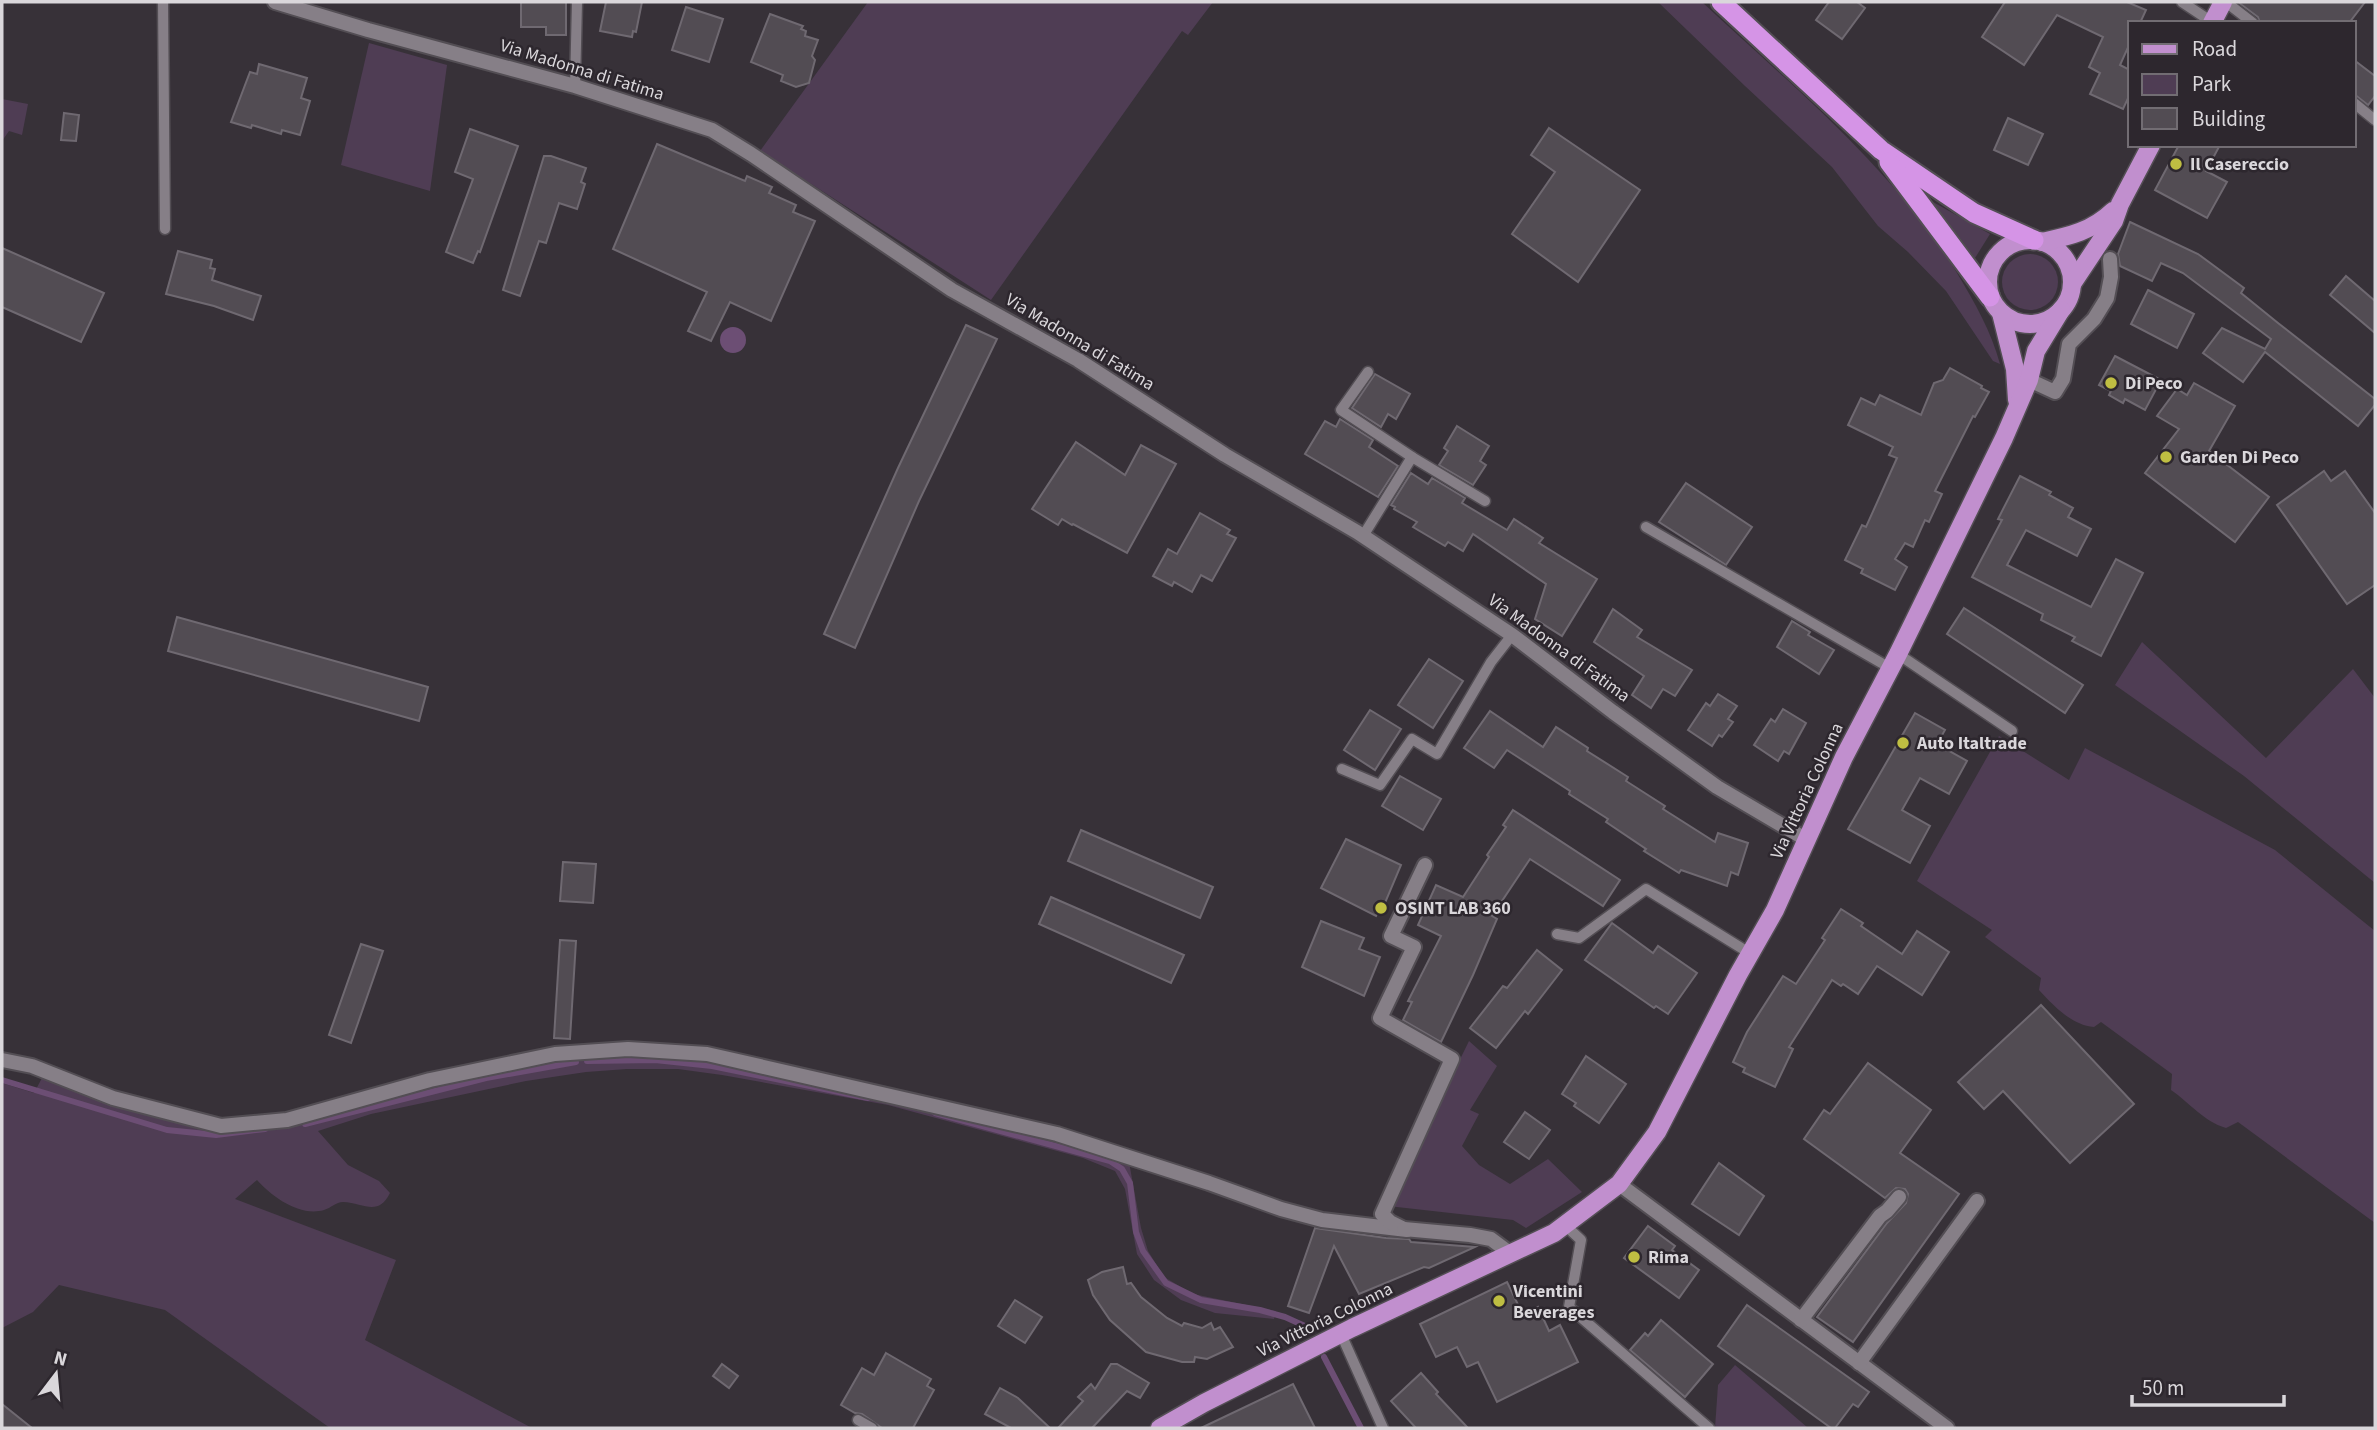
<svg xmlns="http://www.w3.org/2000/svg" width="2377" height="1430" viewBox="0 0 2377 1430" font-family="'Source Sans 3',sans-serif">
<rect width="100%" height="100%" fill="#373138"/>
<g fill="#4f3d54">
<path d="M868,2h345l-25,33 -6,-4 -191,269 -231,-149z"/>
<path d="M1658,2h44c91,85 189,164 255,271 18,30 34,58 43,91l-7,-3 -47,-70 -38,-39 -30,-26 -46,-59 -87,-81z"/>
<path d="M369,43l78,22 -17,126 -89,-26z"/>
<path d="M2,99l26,5 -6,31 -13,-4 -7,10z"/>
<path d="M1933,202l57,32 -15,24z"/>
<circle cx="2030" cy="282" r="28"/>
<path d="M2142,642l124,116 87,-89 22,29v185l-131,-107 -129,-91z"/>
<path d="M1999,736l70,44 16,-32 190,102 100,81v292l-137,-101 -12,6c-23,-7 -36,-25 -55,-38l1,-16 -71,-52 -7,5c-23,-2 -40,-21 -55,-37l2,-12 -56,-41 7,-7 -75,-49z"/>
<path d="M1469,1041l28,25 -27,44 9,4 -17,32 17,19 31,19 38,-25 34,33 -56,36 -13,-8 -125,-14z"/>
<path d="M622,1054l62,3 126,24 238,54 81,27 12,66 7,23 16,26 29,17 83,17 -2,8 -59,-6 -34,-13 -27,-20 -17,-26 -12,-65 -10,-18 -32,-13 -195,-53 -166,-30 -44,-6h-51l-41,3 -60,9 -155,33 -53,17 30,34 31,16 11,12c-12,24 -26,10 -47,9 -7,0 -12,6 -19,8 -24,7 -52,-13 -67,-30l-22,19 161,61 -31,80 167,88h-202l-165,-118 -106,-25 -26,27 -31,16v-245l32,10 8,-15 132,42 125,-2 194,-44 84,-16z"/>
<path d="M1735,1365l73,63h-93l3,-43z"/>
</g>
<circle fill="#6c4e74" cx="733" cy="340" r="13"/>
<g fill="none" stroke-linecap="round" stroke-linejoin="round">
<g stroke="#6c4e74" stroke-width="6">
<path d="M587,1061l68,-1 57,6 156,32"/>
<path d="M2,1080l165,50 49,5 49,-6"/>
<path d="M935,1113l175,48 12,8 8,14 6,49 7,19 23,32 35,17 59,10 25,7 22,10"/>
<path d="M305,1124l181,-46 90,-16"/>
<path d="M1324,1357l37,71"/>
</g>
</g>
<g fill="#524c53" stroke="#6f6971" stroke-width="2">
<path d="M521,2h45v33h-20v-8h-25z"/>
<path d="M606,2h36l-6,30 -3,-1 -1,6 -32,-6z"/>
<path d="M1829,2h28l8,6 -23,31 -26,-19z"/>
<path d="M2005,2h122l19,8 -6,13h-10v20l-10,22 10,5v24l-7,15 -33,-15 10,-21 -11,-6 14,-30 -46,-22 -33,50 -42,-28z"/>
<path d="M2238,2h127l-16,21h-89l-2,-6z"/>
<path d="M686,7l37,12 -14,43 -37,-12z"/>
<path d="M770,14l33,12 -2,3 5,2 -1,5 13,4 -6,16 3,4 -6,23 -13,4 -15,-6 2,-6 -32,-13z"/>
<path d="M2354,60l21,16v20l-7,9 -14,-11z"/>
<path d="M259,64l48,14 -6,20 9,3 -10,34 -18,-5 -1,4 -29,-9 -1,3 -20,-6 19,-50 7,2z"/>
<path d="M64,113l15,2 -3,26 -15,-1z"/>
<path d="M2008,118l35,16 -15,31 -34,-15z"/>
<path d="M1549,128l91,62 -62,92 -66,-48 43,-62 -24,-17z"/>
<path d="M470,129l48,17 -38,106 -2,-1 -5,12 -27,-11 27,-73 -18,-7z"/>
<path d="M657,144l88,37 2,-5 25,11 -3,6 27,12 -3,7 22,9 -44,100 -41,-19 -19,39 -23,-10 19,-39 -94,-43z"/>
<path d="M2179,145h41l-14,26 21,11 -20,36 -52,-28z"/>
<path d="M544,156h7l35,12 -5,14 4,2 -8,25 -18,-6 -13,40 -7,-2 -19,55 -17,-6z"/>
<path d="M2130,222l68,32 46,34 -3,5 37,30 97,76v6l-17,21 -93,-74 -22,30 -40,-29 19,-25 43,21 6,-10 -88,-66 -22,-10 -9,18 -32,-15 -2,-12z"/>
<path d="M2,248l102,45 -23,49 -79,-35z"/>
<path d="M178,251l34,9 -2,8 5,1 -3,11 49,16 -8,24 -39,-14 -48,-12z"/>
<path d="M2346,276l29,25v32l-45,-38z"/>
<path d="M2148,290l46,24 -17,34 -46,-24z"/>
<path d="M966,325l31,14 -78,162 -64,147 -31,-14 74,-166z"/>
<path d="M2115,356l46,24 -16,30 -20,-11 -2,4 -14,-8 2,-4 -12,-6z"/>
<path d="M1950,368l32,18 -1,2 8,4 -14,25 -2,-1 -38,75 7,3 -13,28 -4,-2 -12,27 -8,-4 -10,16 12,8 -12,23 -34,-17 2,-4 -18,-9 17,-35 4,2 31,-69 -8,-3 4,-8 -45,-22 13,-27 14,7 5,-10 41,20 13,-32 9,-3z"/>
<path d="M1375,374l35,20 -14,25 -8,-5 -7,13 -29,-19z"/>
<path d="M2194,383l41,23 -26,45 60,46 -34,45 -90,-69 34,-44 -22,-13 20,-27 10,6z"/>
<path d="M1340,419l33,21 -4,7 29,19 -20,31 -73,-43 20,-33 11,6z"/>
<path d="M1457,426l32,20 -9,15 6,4 -13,20 -34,-20 9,-14 -4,-3z"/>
<path d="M1076,442l49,33 16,-30 35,19 -49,89 -54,-29 -1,1 -10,-6 -4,6 -26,-16z"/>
<path d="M2324,471l7,10 14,-10 30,42v72l-28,19 -70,-99z"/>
<path d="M1411,473l17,11 4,-6 33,20 -3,5 45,27 7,-11 29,19 -4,5 58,36 -35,57 -27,-17 11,-35 -73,-50 -10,17 -15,-9 -3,4 -32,-19 4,-5 -23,-13 1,-2 -4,-2z"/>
<path d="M2020,476l31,16 -2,3 24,13 -5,9 23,12 -14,27 -51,-26 -19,35 84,42 25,-48 27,14 -42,83 -29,-15 3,-4 -34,-17 2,-6 -71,-37 30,-57 -4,-1z"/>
<path d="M1686,483l66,44 -26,38 -67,-43z"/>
<path d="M1200,513l30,17 -3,4 9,4 -24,43 -11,-6 -9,17 -18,-10 -2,4 -19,-10 15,-27 9,5z"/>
<path d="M1964,608l119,77 -18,28 -118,-79z"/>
<path d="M1613,609l29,21 -5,7 55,33 -17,26 -12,-7 -12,19 -19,-13 12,-19 -50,-34z"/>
<path d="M177,617l251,70 -9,34 -251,-70z"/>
<path d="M1792,621l18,11 -2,3 26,15 -15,24 -42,-27z"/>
<path d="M1429,659l34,22 -30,47 -35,-23z"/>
<path d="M1718,694l19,12 -9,13 5,3 -11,15 -3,-2 -7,11 -24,-16 18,-27 4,3z"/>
<path d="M1783,709l23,14 -17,31 -5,-3 -6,10 -24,-16 17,-26 4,3z"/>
<path d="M1370,710l31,19 -26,41 -31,-20z"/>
<path d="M1490,711l53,36 13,-20 32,21 -1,3 41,26 -2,4 39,25 -2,3 52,33 3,-9 30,10 -10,32 -7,-3 -4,14 -46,-16 -2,3 -35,-22 2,-2 -40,-27 2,-3 -39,-25 1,-3 -63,-41 -13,18 -30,-20z"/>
<path d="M1915,713l30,17 -8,14 30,17 -18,33 -29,-16 -18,32 28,16 -20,37 -62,-34z"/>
<path d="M1400,776l41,23 -18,31 -41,-24z"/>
<path d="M1513,810l107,70 -17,26 -73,-47 -38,57 5,3 -24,56 -32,67 -38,-22 9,-18 -4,-1 33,-65 -23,-11 18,-40 27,12 26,-40 -2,-2 19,-28 -3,-2z"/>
<path d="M1081,830l132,57 -13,31 -132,-57z"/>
<path d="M1346,839l55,26 -16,38 -2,-1 -7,14 -55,-28z"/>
<path d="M563,862l33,2 -3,39 -33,-2z"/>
<path d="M1051,897l133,58 -13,28 -132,-59z"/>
<path d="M1841,909l22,14 -2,3 41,28 15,-23 32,21 -27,43 -45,-29 -19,28 -15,-10 -2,2 -9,-6 -43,67 4,2 -18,38 -32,-15 2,-4 -12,-6 14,-30 36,-56 13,8 29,-44 -3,-2z"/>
<path d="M1321,921l43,17 -5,11 21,8 -16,39 -62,-29z"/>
<path d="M1612,923l41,30 5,-7 39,27 -29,41 -12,-8 -2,2 -69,-48z"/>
<path d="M560,940l16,1 -6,98 -16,-1z"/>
<path d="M361,944l22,7 -32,92 -22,-8z"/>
<path d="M1537,950l25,20 -34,44 -3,-3 -29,37 -26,-20 33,-42 4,2z"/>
<path d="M2041,1005l93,99 -64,59 -67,-72 -19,18 -26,-27z"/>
<path d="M1586,1056l40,28 -27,39 -25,-17 2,-3 -14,-9z"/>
<path d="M1868,1063l63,47 -31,43 59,41 -106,148 -36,-25 70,-94 19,-20 2,-9 -3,-5 -9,-1 -11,10 -81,-59 20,-29 6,4z"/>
<path d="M1525,1112l25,18 -21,29 -25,-17z"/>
<path d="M1719,1163l45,33 -25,39 -47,-31z"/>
<path d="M1648,1226l27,20 -3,4 27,20 -20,28 -55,-40z"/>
<path d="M1315,1228l71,10 23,1 2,3 64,5 -46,21 -5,-1 -65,27 -25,-48 -25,67 -21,-7z"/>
<path d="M1123,1267l4,17 4,-1 10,14 26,21 15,8 2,-3 18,5 9,-5 3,7 6,-3 13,20 -26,12 -12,-2 -1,5h-12l-36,-10 -36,-32 -17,-25 -5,-15 14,-8z"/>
<path d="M1507,1282l16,33 15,-8 11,24 11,-6 18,37 -81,40 -19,-40 -11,5 -10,-20 -21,10 -16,-33z"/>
<path d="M1015,1300l27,17 -17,26 -27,-17z"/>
<path d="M1747,1305l122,87 -11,15 -5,-3 -18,24h-4l-113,-82z"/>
<path d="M1661,1320l52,44 -28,33 -55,-47 15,-17 3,3z"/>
<path d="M886,1353l45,26 -4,7 7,4 -21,38h-31l-20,-14 -7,-1 -14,-8 21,-37 12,7z"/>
<path d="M722,1364l16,12 -9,12 -16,-12z"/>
<path d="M1111,1364h6l32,19 -9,15 -13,-7 -35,37h-34l25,-27 -5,-4 13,-13 4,5z"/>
<path d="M1421,1373l17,19 -2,2 32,34h-52l-25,-27z"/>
<path d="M1293,1384l22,44h-114z"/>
<path d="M1000,1388l18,10 32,30h-39l-26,-14z"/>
<path d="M2,1404l30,24h-30z"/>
</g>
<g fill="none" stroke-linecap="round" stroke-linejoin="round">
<defs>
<g id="service">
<path d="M163,2l2,227"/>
<path d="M2182,2l30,20"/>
<path d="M2226,2l27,21"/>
<path d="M575,86l2,-84"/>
<path d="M2354,103l21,17"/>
<path d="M1368,372l-27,38 71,47 73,44"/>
<path d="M1646,527l244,141"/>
<path d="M1363,536l49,-79"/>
<path d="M1898,654l114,77"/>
<path d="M1342,769l38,16 32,-46 25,15 54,-92 21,-27"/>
<path d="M1557,934l22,4 67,-49 105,65"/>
<path d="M1565,1225l16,15 -12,67 140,121"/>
<path d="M1341,1334l42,94"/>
<path d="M858,1420l14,8"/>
</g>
<g id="minor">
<path d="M275,2l93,28 207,56 137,44 39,24 201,136 126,70 147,95 132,77 155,103 101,77 104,75 90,53"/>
<path d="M2029,380l26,12 8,-13 6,-35 25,-25 13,-21 4,-21 -1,-18"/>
<path d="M2,1060l30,6 81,32 108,28 66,-6 143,-40 125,-26 73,-5 79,5 350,80 152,49 72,26 41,11 85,10"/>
<path d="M1619,1184l328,244"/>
<path d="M1402,1228l-12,-6 -8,-8 70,-155 -72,-41 34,-71 -23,-11 34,-71"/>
<path d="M1404,1229l66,6 21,4 20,15"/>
<path d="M1801,1320l79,-104 7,-5 12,-14"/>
<path d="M1859,1363l118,-162"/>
</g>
<g id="primary">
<path d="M2212,23l11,-21"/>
<circle cx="2030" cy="282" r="42"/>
<path d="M2042,242c28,-6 50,-11 71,-31"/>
<path d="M2072,284l42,-63 6,-17 31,-59"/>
<path d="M2001,313l14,56 2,31"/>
<path d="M1160,1428l44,-25 148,-75 202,-95 65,-49 38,-52 81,-157 37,-65 69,-153 54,-103 106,-216 25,-58 7,-29 25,-41"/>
</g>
<g id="trunk">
<path d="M1721,2l160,148 93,63 60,27"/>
<path d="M1889,162l101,135"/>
</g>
</defs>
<use href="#service" stroke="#534e54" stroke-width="13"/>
<use href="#minor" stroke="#534e54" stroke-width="18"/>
<use href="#primary" stroke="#534e54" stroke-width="21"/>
<use href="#trunk" stroke="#534e54" stroke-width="23"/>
<use href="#service" stroke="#867f87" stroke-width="10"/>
<use href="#minor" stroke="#867f87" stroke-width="14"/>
<use href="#primary" stroke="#c18fce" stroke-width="18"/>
<use href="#trunk" stroke="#d594e6" stroke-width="19"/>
</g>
<g fill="#bfbe42" stroke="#2d272e" stroke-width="2.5">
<circle cx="2176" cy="164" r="7"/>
<circle cx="2111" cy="383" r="7"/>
<circle cx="2166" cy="457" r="7"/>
<circle cx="1903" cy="743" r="7"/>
<circle cx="1381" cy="908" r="7"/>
<circle cx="1634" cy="1257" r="7"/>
<circle cx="1499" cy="1301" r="7"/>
</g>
<g text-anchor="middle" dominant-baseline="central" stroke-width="5" stroke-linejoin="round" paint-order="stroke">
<g font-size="18" fill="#dad7db" stroke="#2d272e">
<text transform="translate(582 70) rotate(17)">Via Madonna di Fatima</text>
<text transform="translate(1080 342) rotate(31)">Via Madonna di Fatima</text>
<text transform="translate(1559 648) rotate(36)">Via Madonna di Fatima</text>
<text transform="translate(1807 791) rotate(-65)">Via Vittoria Colonna</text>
<text transform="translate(1325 1320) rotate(-26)">Via Vittoria Colonna</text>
</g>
<g font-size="18" font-weight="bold" fill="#dad7db" stroke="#2d272e" text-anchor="start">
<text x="2190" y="164">Il Casereccio</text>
<text x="2125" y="383">Di Peco</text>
<text x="2180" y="457">Garden Di Peco</text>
<text x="1917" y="743">Auto Italtrade</text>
<text x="1395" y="908">OSINT LAB 360</text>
<text x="1648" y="1257">Rima</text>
<text x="1513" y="1291">Vicentini<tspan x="1513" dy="21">Beverages</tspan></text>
</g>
</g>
<rect width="2377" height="1430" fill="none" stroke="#dad7db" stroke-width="7"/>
<rect x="2128" y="21" width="228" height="126" fill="#2d272e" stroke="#726d73" stroke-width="2"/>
<rect x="2142" y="44" width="35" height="10" fill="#c18fce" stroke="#726d73" stroke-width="2"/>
<text x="2192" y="56" font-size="21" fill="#dad7db">Road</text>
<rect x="2142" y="74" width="35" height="21" fill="#4f3d54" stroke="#726d73" stroke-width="2"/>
<text x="2192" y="91" font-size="21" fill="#dad7db">Park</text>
<rect x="2142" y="108" width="35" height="21" fill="#524c53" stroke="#726d73" stroke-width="2"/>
<text x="2192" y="126" font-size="21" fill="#dad7db">Building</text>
<g transform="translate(56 1374) rotate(16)" stroke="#2d272e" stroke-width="5" paint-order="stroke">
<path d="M0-5L12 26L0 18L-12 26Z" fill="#dad7db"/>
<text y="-10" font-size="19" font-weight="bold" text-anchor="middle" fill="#dad7db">N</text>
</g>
<path d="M2132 1395v10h152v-10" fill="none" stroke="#dad7db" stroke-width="3.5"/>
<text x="2142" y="1395" font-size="21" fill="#dad7db" stroke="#2d272e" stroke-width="5" paint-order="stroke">50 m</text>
</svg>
